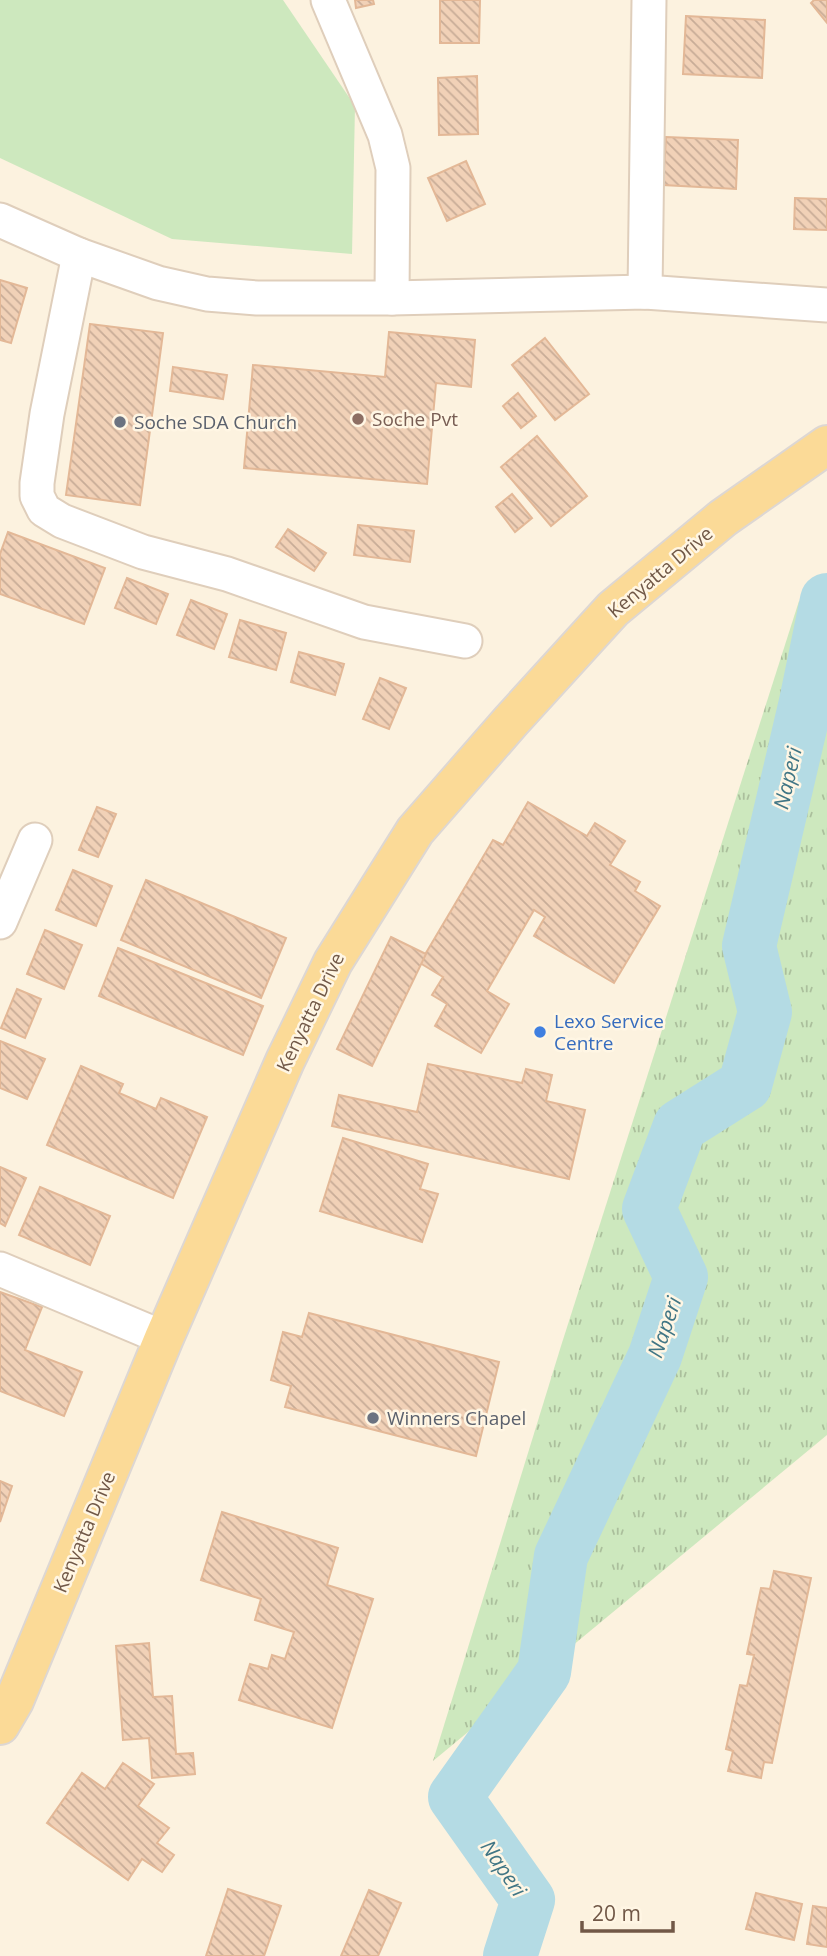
<svg xmlns="http://www.w3.org/2000/svg" width="827" height="1956" viewBox="0 0 827 1956" font-family="'Open Sans',sans-serif">
<defs>
<pattern id="grass-tufts" width="24" height="20" patternUnits="userSpaceOnUse" patternTransform="scale(1.75)"><rect width="24" height="20" fill="#cde8be"/><path d="M3 7l-1-3M5 7V3M7 7l1-3M15 17l-1-3M17 17v-4M19 17l1-3" fill="none" stroke="#abbf9c"/></pattern>
<pattern id="building-back-hatch" width="6" height="6" patternUnits="userSpaceOnUse" patternTransform="scale(1.75)"><rect width="6" height="6" fill="#f1d1b7"/><path d="M-1 5l2 2M0 0l6 6M5-1l2 2" fill="none" stroke="#c8ac97"/></pattern>
</defs>
<rect width="100%" height="100%" fill="#fcf2df"/>
<path fill="url(#grass-tufts)" d="M799,601l28,34v800l-394,326 128,-415z"/>
<path fill="#cde8be" d="M0,0h283l72,106 -3,148 -180,-15 -172,-81z"/>
<g fill="none" stroke-linecap="round" stroke-linejoin="round">
<path stroke="#b4dbe4" stroke-width="54" d="M510,1956l18,-56 -73,-103 89,-125 17,-116 94,-200 26,-79 -32,-68 31,-83 65,-41 20,-73 -16,-66 57,-244 21,-102"/>
</g>
<g fill="url(#building-back-hatch)" stroke="#e3b897" stroke-width="2">
<path d="M355,0h18l1,4 -18,4z"/>
<path d="M440,0h40l-1,43h-39z"/>
<path d="M814,0h13v23l-16,-20z"/>
<path d="M686,16l79,4 -3,58 -79,-4z"/>
<path d="M477,76l1,58 -39,1 -1,-57z"/>
<path d="M666,137l72,3 -2,49 -73,-4z"/>
<path d="M466,161l19,43 -38,17 -19,-43z"/>
<path d="M795,198l32,1v31l-33,-1z"/>
<path d="M0,280l27,8 -16,55 -11,-3z"/>
<path d="M90,324l73,9 -23,172 -74,-10z"/>
<path d="M389,332l86,8 -4,47 -35,-4 -9,101 -183,-16 9,-103 132,12z"/>
<path d="M545,338l44,56 -34,26 -43,-55z"/>
<path d="M173,367l54,8 -4,24 -53,-8z"/>
<path d="M518,393l18,23 -15,12 -18,-22z"/>
<path d="M537,436l50,60 -36,30 -50,-59z"/>
<path d="M512,494l20,24 -17,14 -19,-25z"/>
<path d="M358,525l56,6 -4,31 -56,-7z"/>
<path d="M288,529l38,24 -12,18 -38,-24z"/>
<path d="M8,532l97,36 -21,56 -84,-30v-40z"/>
<path d="M127,578l41,16 -12,30 -41,-16z"/>
<path d="M191,600l36,14 -13,35 -37,-14z"/>
<path d="M240,620l46,13 -10,37 -47,-13z"/>
<path d="M299,652l45,12 -9,31 -44,-13z"/>
<path d="M380,678l26,10 -17,41 -26,-10z"/>
<path d="M528,802l59,34 8,-13 30,18 -15,24 30,17 -5,9 25,15 -46,77 -80,-47 11,-19 -11,-7 -47,81 22,13 -28,49 -46,-27 12,-22 -15,-9 11,-18 -23,-14 73,-123 10,5z"/>
<path d="M97,807l19,7 -18,43 -19,-7z"/>
<path d="M73,870l39,16 -16,40 -40,-16z"/>
<path d="M146,880l140,58 -25,60 -140,-58z"/>
<path d="M45,930l37,15 -18,44 -37,-15z"/>
<path d="M391,937l35,17 -54,112 -35,-17z"/>
<path d="M118,948l145,58 -20,49 -144,-59z"/>
<path d="M17,989l24,10 -16,39 -24,-10z"/>
<path d="M0,1041l45,18 -18,40 -27,-11z"/>
<path d="M428,1064l94,19 4,-14 26,6 -6,26 39,9 -16,69 -237,-53 7,-31 78,17z"/>
<path d="M81,1066l42,18 -4,9 37,16 5,-11 46,19 -34,81 -126,-53z"/>
<path d="M343,1138l85,26 -8,25 18,5 -16,48 -102,-31z"/>
<path d="M0,1167l26,11 -21,48 -5,-3z"/>
<path d="M40,1187l70,29 -20,49 -71,-30z"/>
<path d="M0,1292l42,15 -17,43 57,22 -18,44 -64,-25z"/>
<path d="M309,1313l190,49 -23,94 -191,-49 6,-21 -20,-6 12,-48 19,5z"/>
<path d="M0,1481l12,5 -12,36z"/>
<path d="M222,1512l116,36 -11,37 46,14 -41,129 -93,-28 11,-36 18,5 4,-14 13,4 9,-27 -39,-12 6,-21 -60,-19z"/>
<path d="M774,1571l37,7 -39,185 -8,-1 -3,16 -33,-7 5,-20 -7,-2 14,-64 7,1 7,-31 -7,-1 14,-66 9,1z"/>
<path d="M149,1643l4,54 19,-1 4,58 17,-1 2,21 -43,4 -3,-40 -26,2 -7,-94z"/>
<path d="M123,1763l31,21 -16,22 31,22 -12,15 17,12 -12,17 -20,-13 -14,21 -81,-57 35,-50 23,16z"/>
<path d="M228,1889l53,17 -17,50h-58z"/>
<path d="M369,1890l32,13 -23,53h-37z"/>
<path d="M756,1893l46,11 -8,36 -48,-11z"/>
<path d="M813,1906l14,2v39l-20,-3z"/>
</g>
<g fill="none" stroke-linecap="round" stroke-linejoin="round">
<defs>
<g id="minor">
<path d="M328,0l57,135 8,33 -1,130"/>
<path d="M0,220l79,35 79,28 49,11 50,4h135l253,-6 182,13"/>
<path d="M79,255l-32,159 -10,69v13l7,14 18,11 81,31 84,22 137,48 101,19"/>
<path d="M645,292l4,-292"/>
<path d="M0,922l35,-82"/>
<path d="M0,1269l164,69"/>
</g>
<path id="major" d="M0,1725l14,-24 150,-363 121,-277 48,-99 82,-131 96,-110 102,-112 110,-91 104,-73"/>
</defs>
<use href="#minor" stroke="#dfcebb" stroke-width="37"/>
<use href="#major" stroke="#ddd7d3" stroke-width="42"/>
<use href="#minor" stroke="#fff" stroke-width="33"/>
<use href="#major" stroke="#fbda97" stroke-width="38"/>
</g>
<circle fill="#8d6e63" stroke="#fff6e4" stroke-width="2.5" cx="358" cy="419" r="7"/>
<g fill="#6b7280" stroke="#fff6e4" stroke-width="2.5">
<circle cx="120" cy="422" r="7"/>
<circle cx="373" cy="1418" r="7"/>
</g>
<circle fill="#3f7fe0" stroke="#fff6e4" stroke-width="2.5" cx="540" cy="1032" r="7"/>
<g text-anchor="middle" dominant-baseline="central" stroke-width="5" stroke-linejoin="round" paint-order="stroke">
<g font-size="19" fill="#785e54" stroke="#fff6e4" text-anchor="start">
<text x="372" y="419">Soche Pvt</text>
</g>
<g font-size="19" fill="#5b616d" stroke="#fff6e4" text-anchor="start">
<text x="134" y="422">Soche SDA Church</text>
<text x="387" y="1418">Winners Chapel</text>
</g>
<g font-size="19" fill="#715847" stroke="#fff6e4">
<text transform="translate(660 572) rotate(-40)">Kenyatta Drive</text>
<text transform="translate(310 1012) rotate(-64)">Kenyatta Drive</text>
<text transform="translate(84 1532) rotate(-67)">Kenyatta Drive</text>
</g>
<g font-size="19" fill="#366cbe" stroke="#fff6e4" text-anchor="start">
<text x="554" y="1021">Lexo Service<tspan x="554" dy="22">Centre</tspan></text>
</g>
<g font-size="21" font-style="italic" fill="#417685" stroke="#fff6e4">
<text transform="translate(787 778) rotate(-77)">Naperi</text>
<text transform="translate(664 1327) rotate(-71)">Naperi</text>
<text transform="translate(504 1868) rotate(56)">Naperi</text>
</g>
</g>
<path d="M582 1921v10h91v-10" fill="none" stroke="#715847" stroke-width="3.5"/>
<text x="592" y="1921" font-size="21" fill="#715847" stroke="#fff6e4" stroke-width="5" paint-order="stroke">20 m</text>
</svg>
